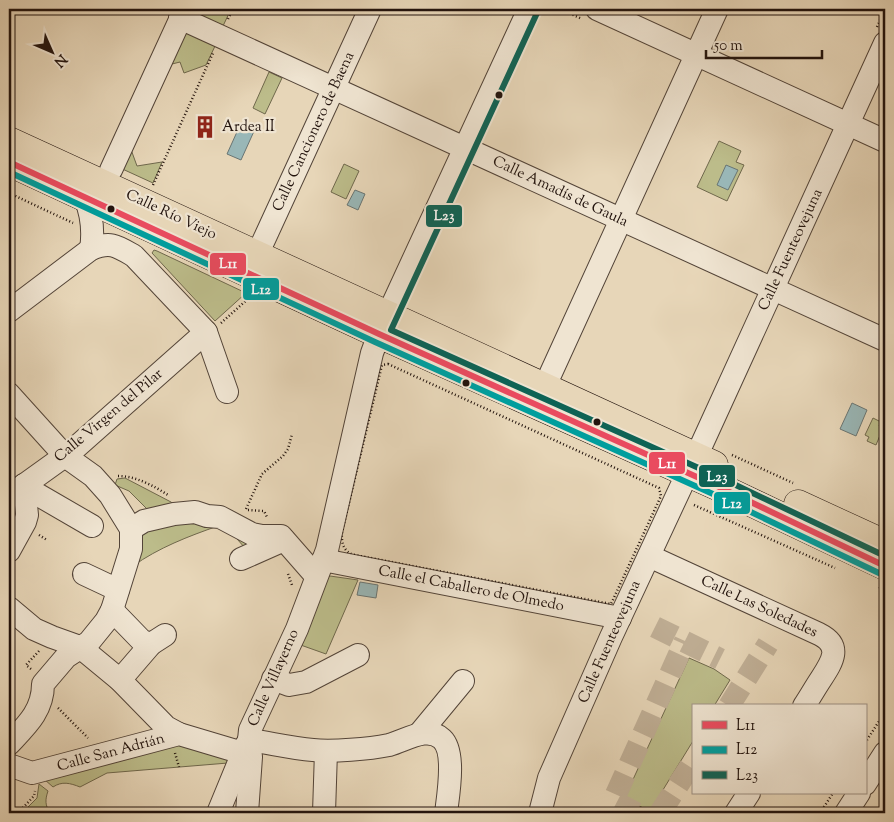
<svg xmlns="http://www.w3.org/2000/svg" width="894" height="822" viewBox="0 0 894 822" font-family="'Sorts Mill Goudy',serif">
<rect width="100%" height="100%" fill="#e7d6b8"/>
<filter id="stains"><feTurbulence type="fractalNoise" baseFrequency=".004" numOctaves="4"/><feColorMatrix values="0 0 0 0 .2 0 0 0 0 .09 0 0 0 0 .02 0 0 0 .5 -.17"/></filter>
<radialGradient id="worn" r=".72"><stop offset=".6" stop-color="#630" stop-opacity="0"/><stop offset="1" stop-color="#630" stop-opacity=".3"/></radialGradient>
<g fill="#bcbc8a" stroke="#6f684c">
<path d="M192,9h16l2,4 15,-4h6l-8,17 -32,-14z"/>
<path d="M182,29l34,15 -10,21 -22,8 -4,-11 -16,4z"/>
<path d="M269,72l13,6 -17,36 -12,-6z"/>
<path d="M719,141l22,10 -5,11 8,3 -17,36 -30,-14z"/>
<path d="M129,144l8,22 25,-4 -9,21 -35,-16z"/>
<path d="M344,164l15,7 -13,28 -15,-7z"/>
<path d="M154,250l3,1 89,42 -31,28 -63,-68z"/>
<path d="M873,418l8,4 -2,4 4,2 -7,17 -9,-4 2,-4 -4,-2z"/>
<path d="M125,478l46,24 7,6 -26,6 -23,-23 -14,-6 2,-6z"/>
<path d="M181,517h14l21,4 39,19 -10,8 -15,-17 -12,-5c-29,10 -60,22 -85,40 6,-42 7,-39 48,-49z"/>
<path d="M330,576l28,4 -32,74 -31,-11 29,-62z"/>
<path d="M689,658l25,11 16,11 -16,26h-21v35l-43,70 -26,-12z"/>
<path d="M183,743l48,13 -3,7 -121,10 -27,14c-10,-4 -18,-6 -27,0l-9,-8z"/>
<path d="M39,784l9,7c-3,9 -3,14 2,22h-28l15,-15z"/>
</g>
<g fill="#99b7b7" stroke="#697573">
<path d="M241,123l14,6 -14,31 -14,-6z"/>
<path d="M726,165l12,5 -10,20 -11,-5z"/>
<path d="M355,190l10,4 -7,16 -11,-5z"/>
<path d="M852,403l15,7 -11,26 -16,-7z"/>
<path d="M360,582l18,3 -2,13 -19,-3z"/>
</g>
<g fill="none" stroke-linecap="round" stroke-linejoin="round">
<g stroke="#c0af96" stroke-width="22" stroke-dasharray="22 11" stroke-linecap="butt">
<path d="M655,627l65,32"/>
<path d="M729,706l39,-62"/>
<path d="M636,813l-23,-12 72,-160"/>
<path d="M660,813l33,-51"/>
</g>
<defs>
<g id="minor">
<path d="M597,9l288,132"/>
<path d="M180,18l705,322"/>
<path d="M111,170l74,-161"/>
<path d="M85,197c7,18 9,33 6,52"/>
<path d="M257,255l113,-246"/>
<path d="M9,311l82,-62c20,-8 26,-3 43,7l72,76 21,60"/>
<path d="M545,386l172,-377"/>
<path d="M9,394l56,62 28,20 17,19 21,34v20l-19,61 -6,11 -17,21 -23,15 -23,27c0,27 -17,42 -34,60"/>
<path d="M696,457l189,-414"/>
<path d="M24,485l11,8 57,33"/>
<path d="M9,496l64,-46 133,-118"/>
<path d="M131,529l13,-8 30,-7 21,-2 12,4 13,1 32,17 10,2h19l35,40"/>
<path d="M9,551l16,-29 2,-7 -3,-30"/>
<path d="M649,556l170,78c24,12 13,28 2,45 -6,9 -11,18 -17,27"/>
<path d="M241,559l43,-19"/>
<path d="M323,560l297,58"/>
<path d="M84,574l34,16"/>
<path d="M9,608l25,21 18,8 28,10 40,33 46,47 13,7"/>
<path d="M112,610l30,31 9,3"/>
<path d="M273,679l16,6 17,-3 52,-27"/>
<path d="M120,680l31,-36 14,-9"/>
<path d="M420,733l43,-52"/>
<path d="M249,740c21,3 42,8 64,10 19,2 56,-1 76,-5 16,-4 38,-20 53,-6 14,13 6,57 4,74"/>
<path d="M9,765l23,8 147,-39 57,17h7"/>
<path d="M865,784l20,-31"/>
<path d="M218,813l28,-68"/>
<path d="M247,813l4,-56 -2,-17 1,-10 47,-101 30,-79 45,-197 7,-19 150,-325"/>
<path d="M324,813l2,-62"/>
<path d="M540,813l9,-35 62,-141 76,-163"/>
<path d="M736,813l13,-20"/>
<path d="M846,813l13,-20"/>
</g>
<g id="major">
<path d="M9,141l705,324"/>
<path d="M9,162l370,172 338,152 168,80"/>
<path d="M798,504l87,40"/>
</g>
</defs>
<use href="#minor" stroke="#534438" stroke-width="24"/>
<use href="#major" stroke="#22130d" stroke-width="29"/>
<g stroke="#22130d" stroke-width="2.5" stroke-dasharray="1 2.5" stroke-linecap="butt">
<path d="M560,9l22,10"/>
<path d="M228,19l5,-10"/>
<path d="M877,27l8,-18"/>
<path d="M153,185l60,-132"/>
<path d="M9,193l64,30"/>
<path d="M221,323l29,-26"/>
<path d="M388,364l271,124 2,8 -50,108 -256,-49c-11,-2 -14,-12 -13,-23l40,-167z"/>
<path d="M732,455l61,28"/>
<path d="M118,476c18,0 36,10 50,19"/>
<path d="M694,505l141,63"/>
<path d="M246,509l16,-35 21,-18 5,-7 4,-15"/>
<path d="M248,510l16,1 3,6"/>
<path d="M39,535l8,5"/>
<path d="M288,574l4,11"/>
<path d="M879,587l6,3"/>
<path d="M31,669l-5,-4 13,-14"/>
<path d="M58,708l30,30"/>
<path d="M865,743l20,-31"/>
<path d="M175,753l4,14"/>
<path d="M18,813l16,-17 1,-5"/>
<path d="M820,813l13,-20"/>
</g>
<use href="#minor" stroke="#efe4d1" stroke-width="22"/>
<use href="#major" stroke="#e7d6b8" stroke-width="28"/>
<defs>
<path id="bus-1" d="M9,162l370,172 338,152 168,80"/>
<path id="bus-2" d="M9,172l366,170 338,152 168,80"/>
<path id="bus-3" d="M537,13l-146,317 330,148 164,78"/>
</defs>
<use href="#bus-1" stroke="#efe4d1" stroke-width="10"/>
<use href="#bus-2" stroke="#efe4d1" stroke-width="10"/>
<use href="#bus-3" stroke="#efe4d1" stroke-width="10"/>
<use href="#bus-1" stroke="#e94b5f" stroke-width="6"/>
<use href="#bus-2" stroke="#009e9d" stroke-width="6"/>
<use href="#bus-3" stroke="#0e6355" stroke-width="6"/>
</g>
<defs>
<symbol id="building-bare" viewBox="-9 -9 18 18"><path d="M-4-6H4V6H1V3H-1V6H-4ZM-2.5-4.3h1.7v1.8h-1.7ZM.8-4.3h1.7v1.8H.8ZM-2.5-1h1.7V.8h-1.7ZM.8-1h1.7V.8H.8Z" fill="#8f2418" stroke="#efe4d1" stroke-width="2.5" paint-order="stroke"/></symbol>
</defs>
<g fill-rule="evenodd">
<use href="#building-bare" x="189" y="111" width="32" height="32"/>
</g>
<g fill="#22130d" stroke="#efe4d1" stroke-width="2">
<circle cx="499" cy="95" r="4.5"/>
<circle cx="111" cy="209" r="4.5"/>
<circle cx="466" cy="383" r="4.5"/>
<circle cx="597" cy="422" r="4.5"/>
</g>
<g text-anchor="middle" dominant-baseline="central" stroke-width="4.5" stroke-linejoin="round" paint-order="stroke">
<g font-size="15" fill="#22130d" stroke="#efe4d1" text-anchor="start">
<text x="222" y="127">Ardea II</text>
</g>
<g font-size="15" fill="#22130d" stroke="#efe4d1">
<text transform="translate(314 132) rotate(-65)">Calle Cancionero de Baena</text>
<text transform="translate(560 192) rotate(25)">Calle Amadís de Gaula</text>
<text transform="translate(171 215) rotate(25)">Calle Río Viejo</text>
<text transform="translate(791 250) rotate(-65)">Calle Fuenteovejuna</text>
<text transform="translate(109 416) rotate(-40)">Calle Virgen del Pilar</text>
<text transform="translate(471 589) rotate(11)">Calle el Caballero de Olmedo</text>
<text transform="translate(759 607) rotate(25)">Calle Las Soledades</text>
<text transform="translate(610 642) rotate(-66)">Calle Fuenteovejuna</text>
<text transform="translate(274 678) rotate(-66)">Calle Villayerno</text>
<text transform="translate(111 753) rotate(-15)">Calle San Adrián</text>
</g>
</g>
<g stroke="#efe4d1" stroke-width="2">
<rect x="425" y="204" width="38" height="24" rx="5" fill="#0e6355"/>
<rect x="209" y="252" width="38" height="24" rx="5" fill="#e94b5f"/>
<rect x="242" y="277" width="38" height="24" rx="5" fill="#009e9d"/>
<rect x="648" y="451" width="38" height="24" rx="5" fill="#e94b5f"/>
<rect x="698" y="464" width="38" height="24" rx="5" fill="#0e6355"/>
<rect x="713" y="491" width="38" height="24" rx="5" fill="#009e9d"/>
</g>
<g font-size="14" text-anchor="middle" font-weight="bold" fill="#fff">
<text x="444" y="220">L23</text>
<text x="228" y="268">L11</text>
<text x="261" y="294">L12</text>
<text x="667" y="468">L11</text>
<text x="717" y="481">L23</text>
<text x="732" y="508">L12</text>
</g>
<rect width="894" height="822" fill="none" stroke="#e7d6b8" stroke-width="30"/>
<rect x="10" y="10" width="874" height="802" fill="none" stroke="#22130d" stroke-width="2.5"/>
<rect x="15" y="15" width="864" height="792" fill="none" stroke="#22130d"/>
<rect x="692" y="704" width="175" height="90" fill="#efe4d1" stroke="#9d9083"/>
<rect x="702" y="721" width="25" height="8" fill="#e94b5f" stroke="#9d9083"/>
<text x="736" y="730" font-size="15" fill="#22130d">L11</text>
<rect x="702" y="746" width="25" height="8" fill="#009e9d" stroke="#9d9083"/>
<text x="736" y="754" font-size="15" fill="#22130d">L12</text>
<rect x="702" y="771" width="25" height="8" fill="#0e6355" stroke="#9d9083"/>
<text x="736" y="780" font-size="15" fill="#22130d">L23</text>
<g transform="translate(52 52) rotate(135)" stroke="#efe4d1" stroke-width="4" paint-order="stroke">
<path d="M0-4L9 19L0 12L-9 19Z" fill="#22130d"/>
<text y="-8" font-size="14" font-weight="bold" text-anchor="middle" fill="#22130d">N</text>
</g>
<path d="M706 50v8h116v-8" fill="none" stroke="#22130d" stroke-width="2.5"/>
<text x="714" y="50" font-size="15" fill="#22130d" stroke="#efe4d1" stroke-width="4" paint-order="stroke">50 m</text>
<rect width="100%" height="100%" filter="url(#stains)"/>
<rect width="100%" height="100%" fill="url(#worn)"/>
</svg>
